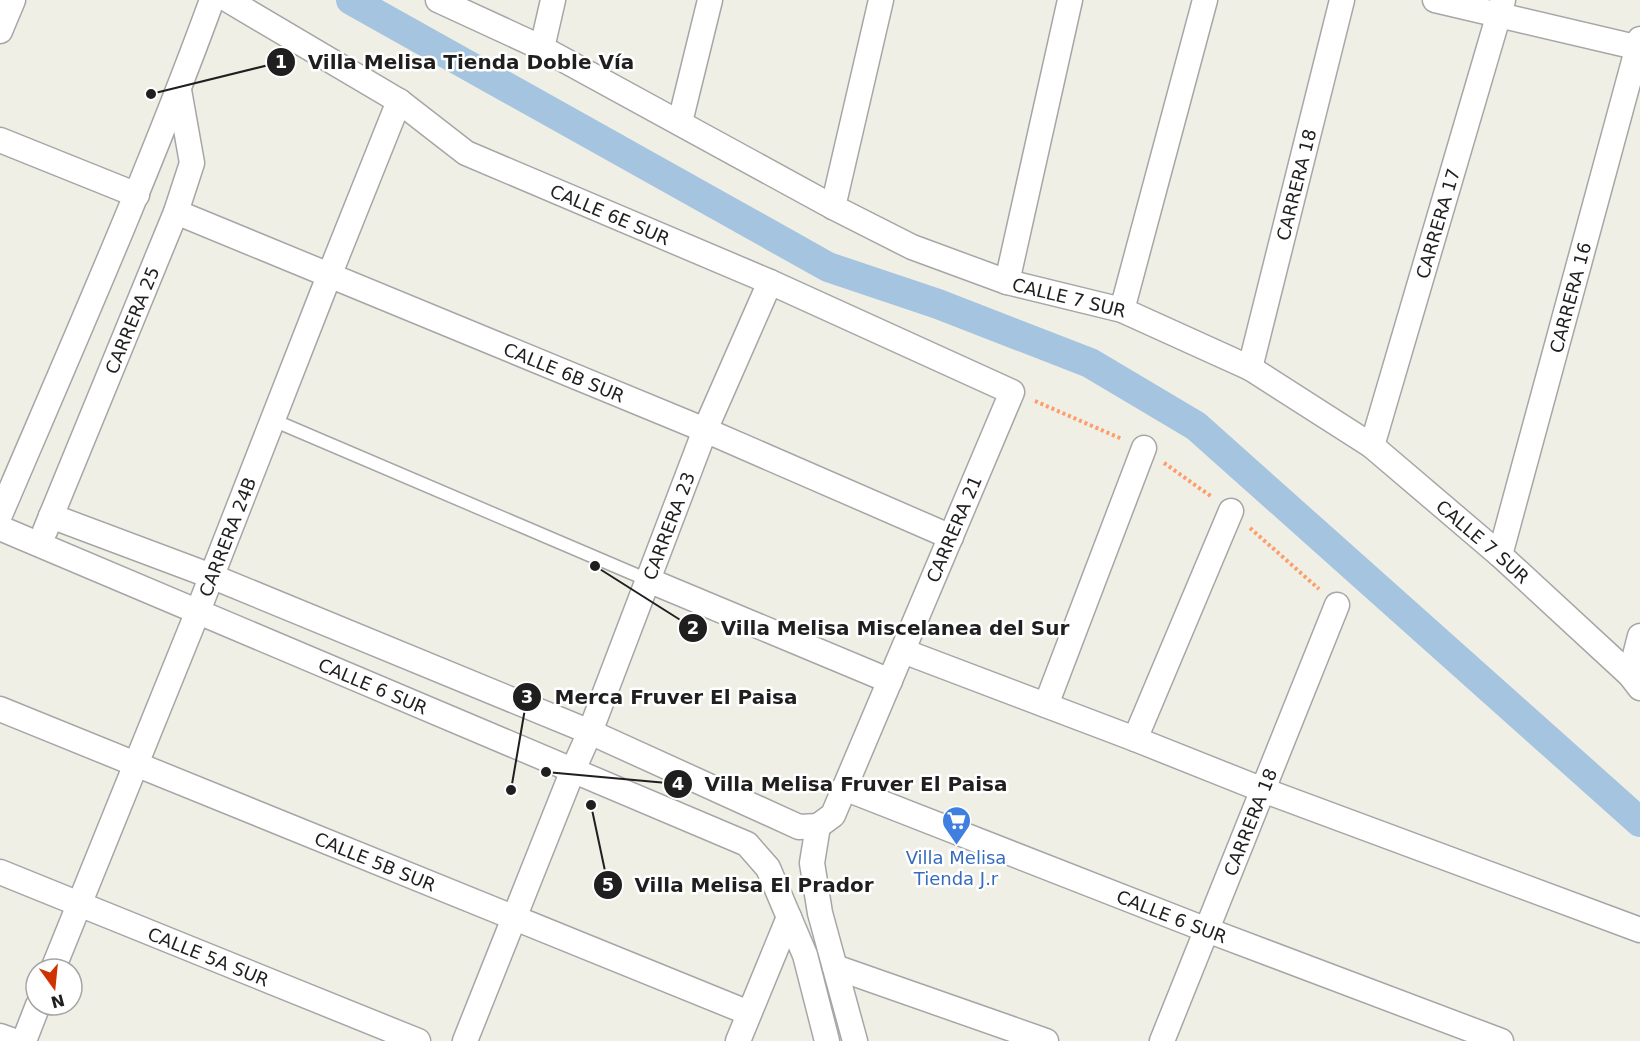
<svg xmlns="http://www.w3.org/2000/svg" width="1640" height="1041" viewBox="0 0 1640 1041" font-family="'DejaVu Sans',sans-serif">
<rect width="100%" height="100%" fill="#f0efe6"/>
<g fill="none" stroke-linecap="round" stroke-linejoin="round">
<path stroke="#a5c4df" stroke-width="30" d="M351,0l477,267 110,37 152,59 106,63 444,396"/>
<defs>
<path id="lane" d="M273,420l375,160"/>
<g id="street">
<path id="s1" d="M228,0l171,101 67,52 304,129 242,110 -179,423 -15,11"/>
<path id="s2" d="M438,0l104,48 291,159 79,40 95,35 115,28 128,58 122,78 128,109 130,120 10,13"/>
<path d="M1435,0l205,48"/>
<path d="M0,31l13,-31"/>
<path d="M542,48l11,-48"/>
<path d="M680,122l30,-122"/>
<path d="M0,140l137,55"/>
<path d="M833,207l48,-207"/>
<path id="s3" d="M176,212l529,218 246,107"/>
<path d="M1007,282l63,-282"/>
<path d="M1122,310l83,-310"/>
<path id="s4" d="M1250,368l92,-368"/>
<path id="s5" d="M1372,446l131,-446"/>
<path d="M0,515c73,-171 148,-340 212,-515"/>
<path d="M51,516l160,60 379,156 209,95 19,-1"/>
<path id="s6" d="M0,528l747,316 21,24 37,87 22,86"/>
<path id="s7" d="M45,531l131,-319 16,-49 -13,-73"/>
<path id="s8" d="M1500,555l140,-516"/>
<path d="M648,580l242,101"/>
<path d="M903,651l232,88 128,51 377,140"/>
<path d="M1630,675l10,-39"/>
<path d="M1046,705l98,-257"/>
<path id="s9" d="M0,709l749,304"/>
<path d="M1135,739l96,-228"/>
<path id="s10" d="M844,788l363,142 294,111"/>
<path d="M818,826l-6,37 8,50 35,128"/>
<path id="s11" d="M0,872l418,169"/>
<path d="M835,967l211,74"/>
<path id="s12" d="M53,969l145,-358 131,-335 70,-175"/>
<path d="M0,1036l14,5"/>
<path d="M24,1041l14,-36"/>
<path id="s13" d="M465,1041l108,-271 17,-38 115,-302 65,-148"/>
<path d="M738,1041l51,-124"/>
<path id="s14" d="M1162,1041l175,-436"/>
</g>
</defs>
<use href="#lane" stroke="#a6a6a6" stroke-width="15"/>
<use href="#street" stroke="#a6a6a6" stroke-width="27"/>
<g stroke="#fe9d69" stroke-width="4" stroke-dasharray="3 3" stroke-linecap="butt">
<path d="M1035,401l87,38"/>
<path d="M1164,463l48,34"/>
<path d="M1250,528l69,61"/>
</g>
<use href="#lane" stroke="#fff" stroke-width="12"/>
<use href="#street" stroke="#fff" stroke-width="24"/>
</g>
<defs>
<symbol id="supermarket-pin" viewBox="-11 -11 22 30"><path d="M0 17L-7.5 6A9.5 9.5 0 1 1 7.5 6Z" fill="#3f7fe0" stroke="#fff"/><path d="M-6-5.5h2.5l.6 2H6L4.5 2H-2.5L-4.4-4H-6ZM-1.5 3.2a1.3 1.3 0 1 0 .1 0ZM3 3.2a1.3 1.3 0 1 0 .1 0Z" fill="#fff"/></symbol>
</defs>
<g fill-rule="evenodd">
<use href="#supermarket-pin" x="940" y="804" width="33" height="45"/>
</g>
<g text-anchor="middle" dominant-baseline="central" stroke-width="5" stroke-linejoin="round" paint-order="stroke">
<g font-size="18" fill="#1f1f1f" stroke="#fff">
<text stroke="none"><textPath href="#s4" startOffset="189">CARRERA 18</textPath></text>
<text stroke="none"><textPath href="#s1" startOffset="440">CALLE 6E SUR</textPath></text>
<text stroke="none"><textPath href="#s5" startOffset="232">CARRERA 17</textPath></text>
<text stroke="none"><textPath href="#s8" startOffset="267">CARRERA 16</textPath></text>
<text stroke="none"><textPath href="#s2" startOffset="700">CALLE 7 SUR</textPath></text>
<text stroke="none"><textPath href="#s7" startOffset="228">CARRERA 25</textPath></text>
<text stroke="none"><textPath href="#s3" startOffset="420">CALLE 6B SUR</textPath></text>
<text stroke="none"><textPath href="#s13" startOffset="554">CARRERA 23</textPath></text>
<text transform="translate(954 529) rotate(-67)">CARRERA 21</text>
<text stroke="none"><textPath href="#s12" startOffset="466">CARRERA 24B</textPath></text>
<text stroke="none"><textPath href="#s2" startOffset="1186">CALLE 7 SUR</textPath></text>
<text stroke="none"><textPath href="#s6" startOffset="405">CALLE 6 SUR</textPath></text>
<text stroke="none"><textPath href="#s14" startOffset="236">CARRERA 18</textPath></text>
<text stroke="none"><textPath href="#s9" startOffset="405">CALLE 5B SUR</textPath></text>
<text stroke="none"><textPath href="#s10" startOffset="352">CALLE 6 SUR</textPath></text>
<text stroke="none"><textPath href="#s11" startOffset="225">CALLE 5A SUR</textPath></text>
</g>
<g font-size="18" fill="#366cbe" stroke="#fff">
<text x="956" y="857">Villa Melisa<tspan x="956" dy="21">Tienda J.r</tspan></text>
</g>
</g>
<path fill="none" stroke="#1f1f1f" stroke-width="2" d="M151 94L281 62M595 566L693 628M511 790L527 697M546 772L678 784M591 805L608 885"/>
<g fill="#1f1f1f" stroke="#fff" stroke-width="2">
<circle cx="151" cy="94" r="6"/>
<circle cx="595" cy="566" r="6"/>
<circle cx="511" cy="790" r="6"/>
<circle cx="546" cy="772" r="6"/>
<circle cx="591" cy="805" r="6"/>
<circle cx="281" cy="62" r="15"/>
<circle cx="693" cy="628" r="15"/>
<circle cx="527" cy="697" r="15"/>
<circle cx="678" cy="784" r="15"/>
<circle cx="608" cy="885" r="15"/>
</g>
<g font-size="18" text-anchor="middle" font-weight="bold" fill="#fff">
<text x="281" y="68">1</text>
<text x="693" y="634">2</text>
<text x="527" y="703">3</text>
<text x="678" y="790">4</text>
<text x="608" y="891">5</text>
</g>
<g font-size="20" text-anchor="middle" font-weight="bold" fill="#1f1f1f" stroke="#fff" stroke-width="5" stroke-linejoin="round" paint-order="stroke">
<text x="471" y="69">Villa Melisa Tienda Doble Vía</text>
<text x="895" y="635">Villa Melisa Miscelanea del Sur</text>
<text x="676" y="704">Merca Fruver El Paisa</text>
<text x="856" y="791">Villa Melisa Fruver El Paisa</text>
<text x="754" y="892">Villa Melisa El Prador</text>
</g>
<g transform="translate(54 987) rotate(165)"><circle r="28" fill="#ffffff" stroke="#a5a5a5" stroke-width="1.5"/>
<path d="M0-4.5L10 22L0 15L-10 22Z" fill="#cf3200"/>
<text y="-9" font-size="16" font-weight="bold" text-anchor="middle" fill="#1f1f1f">N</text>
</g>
</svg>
